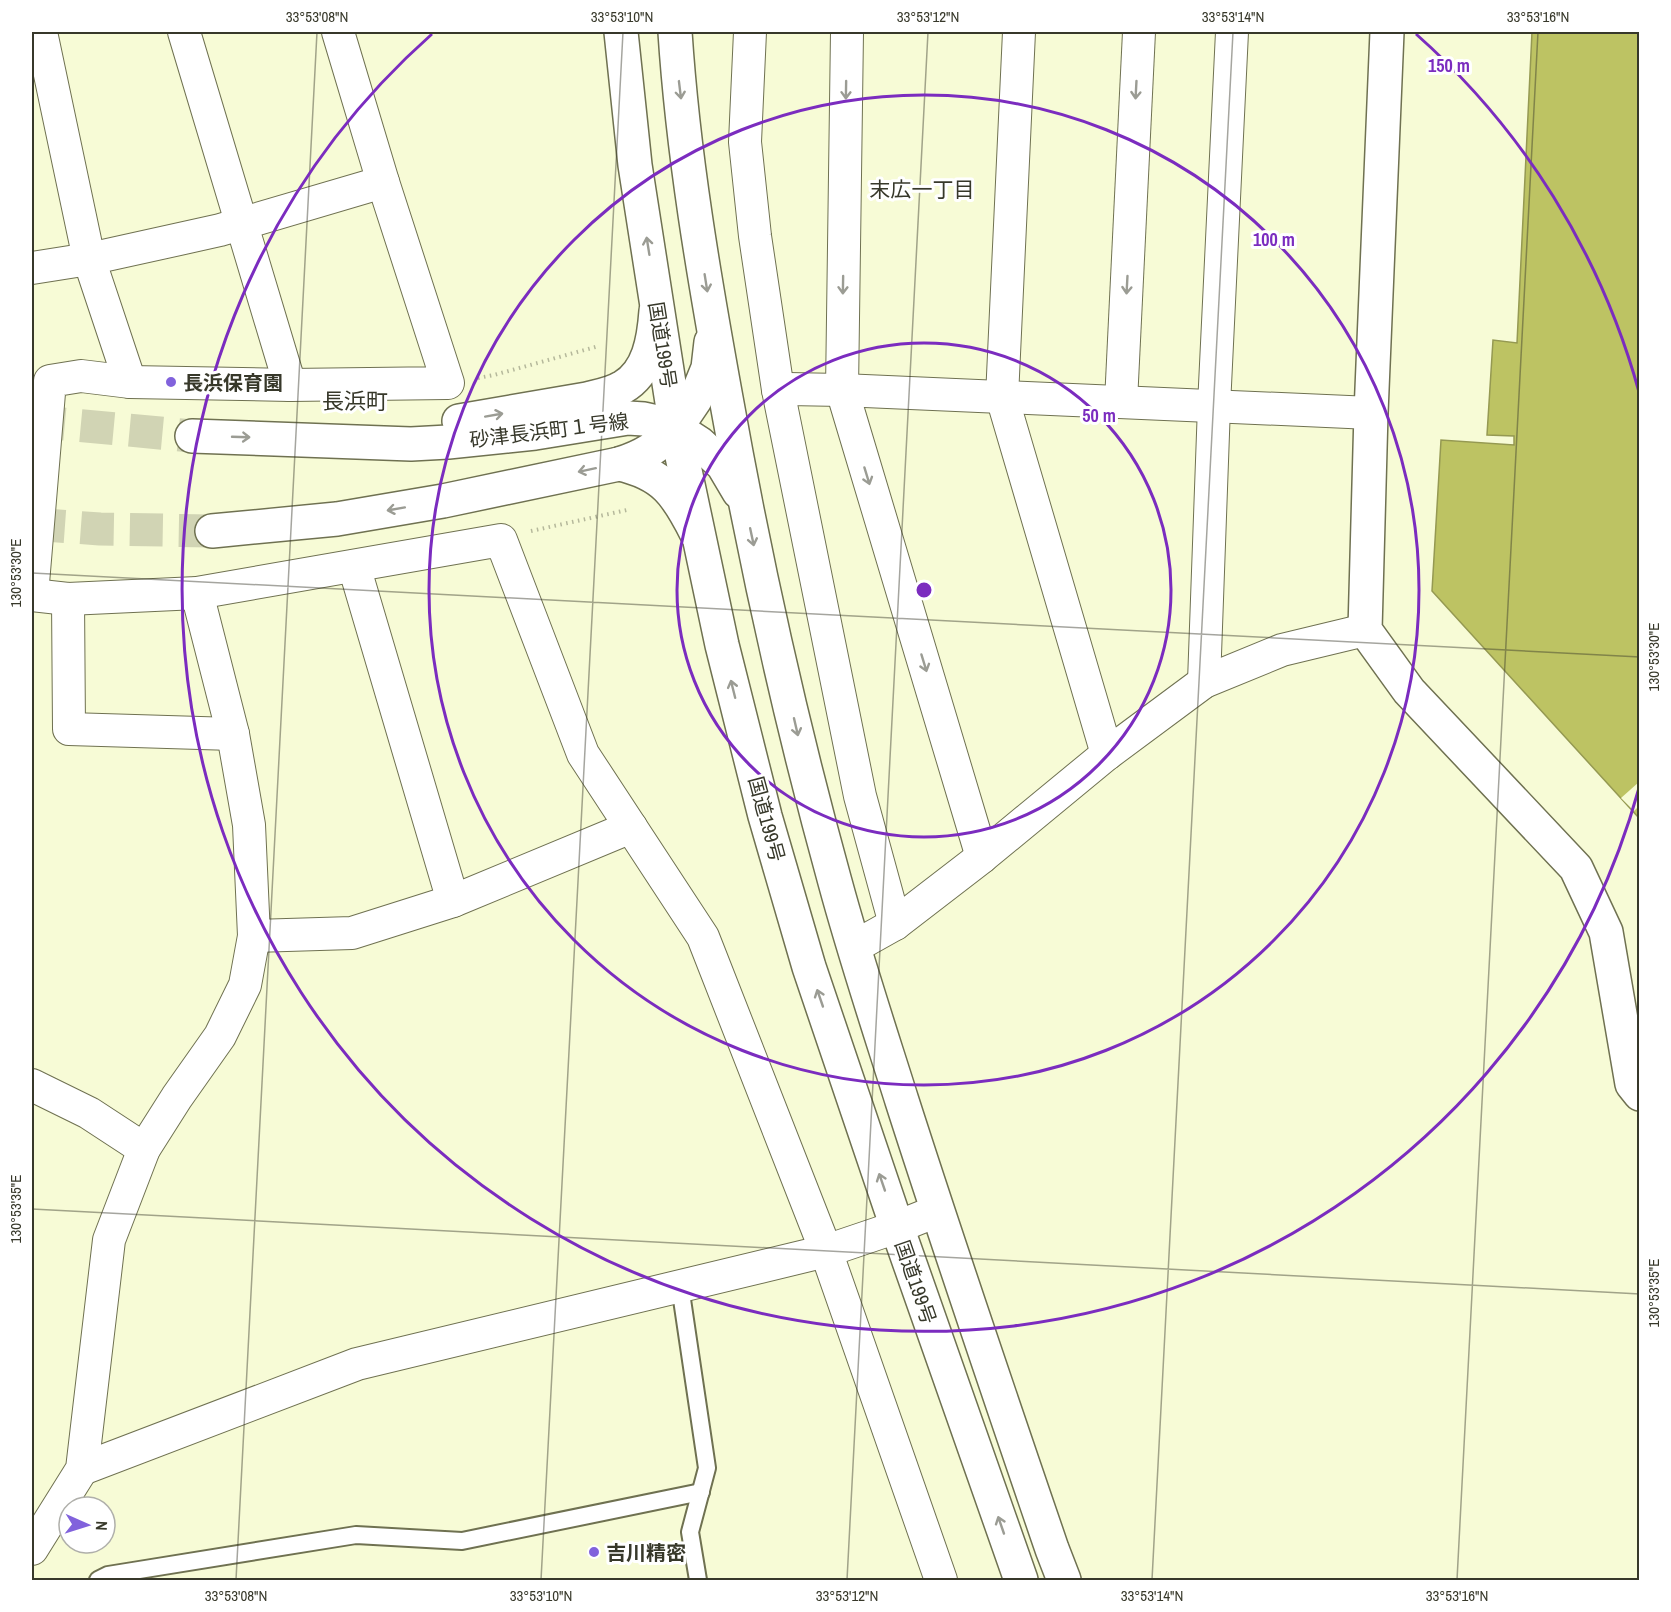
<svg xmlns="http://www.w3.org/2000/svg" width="1671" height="1612" viewBox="0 0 1671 1612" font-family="'Archivo Narrow','Noto Sans JP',sans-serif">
<rect width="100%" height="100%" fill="#f7fbd6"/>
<path fill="#bdc363" stroke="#959952" stroke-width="1.5" d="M1532,32h107v786l-207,-227 9,-151 73,5v-9l-27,-1 6,-95 24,3z"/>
<path fill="#f7fbd6" d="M1639,782v24l-5,5 -13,-13z"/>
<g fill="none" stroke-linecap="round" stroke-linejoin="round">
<g stroke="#d1d4b4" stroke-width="33" stroke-dasharray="33 16" stroke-linecap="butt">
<path d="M32,421l160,15"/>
<path d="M32,524l68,5 112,2"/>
</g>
<defs>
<g id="service">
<path d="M680,1286l27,182 -17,64 8,48"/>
<path d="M98,1580l10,-5 248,-40 106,6 239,-49"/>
</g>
<g id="minor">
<path d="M41,32l48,227 41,123"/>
<path d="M184,32l106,353"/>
<path d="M750,32l-5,110 10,94 23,154 82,406 35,128"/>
<path d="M847,32l-5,358 140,467"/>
<path d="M1019,32l-17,365 105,357"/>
<path d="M32,268l57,-9 131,-29 163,-48"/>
<path d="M778,390l10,-1 54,1 529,23"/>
<path d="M1121,402l18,-370"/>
<path d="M354,566l99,335"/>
<path d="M32,595l36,4 129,-6 304,-53 82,214 120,183 123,314 115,329"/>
<path d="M32,595l18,-214 31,-5 49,6 160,3 158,-2 -65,-201 -45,-150"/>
<path d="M68,599l1,130 164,5"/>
<path d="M1204,682l10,-276 18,-374"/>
<path d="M254,936l98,-3 101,-32 178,-74"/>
<path d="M854,947l41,-23 87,-67 125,-103 97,-72 78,-32 83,-20"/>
<path d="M32,1085l57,28 55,36"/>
<path d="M82,1469l275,-105 469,-113 71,-24 40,-16"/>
<path d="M32,1549l50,-80 27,-229 35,-91 33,-52 43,-61 25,-51 9,-49 -5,-111 -16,-91 -36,-141"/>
</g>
<g id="tertiary">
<path d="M1387,32l-16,381 -6,217 44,61 167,177 30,64 26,152 8,10"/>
<path d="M459,421l128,-22c12,-3 25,-5 36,-12 26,-15 31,-48 33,-76"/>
<path d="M192,436l219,8 37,-2 87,-9 93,-15 16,1 18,4 14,5c-18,19 -32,28 -57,36l-176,37 -106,18 -125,12"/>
<path d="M619,464c45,10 58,30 78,70"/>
</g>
<g id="trunk">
<path d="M621,32l14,133 41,263 46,217 43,171 44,151 88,260 124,353"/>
<path d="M675,32c8,123 29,245 51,366 29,163 65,325 109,484 20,74 44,146 67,219 48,150 99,299 150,448l12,31"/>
<path d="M676,428l19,-28 13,-32 3,-26"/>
<path d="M676,428l23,15 24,22 16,27"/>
</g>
</defs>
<use href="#service" stroke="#6f7151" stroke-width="20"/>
<use href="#minor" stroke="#6f7151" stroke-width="34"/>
<use href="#tertiary" stroke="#6f7151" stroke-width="36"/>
<use href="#trunk" stroke="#6f7151" stroke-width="36"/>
<g stroke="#b5b89b" stroke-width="4" stroke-dasharray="1.5 4.5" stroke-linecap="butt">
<path d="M478,378l16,-3 105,-29"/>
<path d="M531,531l96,-21"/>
</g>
<use href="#service" stroke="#fff" stroke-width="16"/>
<use href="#minor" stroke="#fff" stroke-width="32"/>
<use href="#tertiary" stroke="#fff" stroke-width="33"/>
<use href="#trunk" stroke="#fff" stroke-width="33"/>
</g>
<defs><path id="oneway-shaft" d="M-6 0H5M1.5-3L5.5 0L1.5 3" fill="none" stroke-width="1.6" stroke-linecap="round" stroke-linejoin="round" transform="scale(1.5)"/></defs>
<g stroke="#9b9c94">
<use href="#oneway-shaft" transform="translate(680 90) rotate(83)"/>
<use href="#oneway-shaft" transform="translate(846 90) rotate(91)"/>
<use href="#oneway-shaft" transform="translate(1136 90) rotate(93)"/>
<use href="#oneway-shaft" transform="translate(648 246) rotate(-99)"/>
<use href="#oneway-shaft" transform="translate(706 283) rotate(81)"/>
<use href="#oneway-shaft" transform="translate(843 285) rotate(91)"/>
<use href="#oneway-shaft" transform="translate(1127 285) rotate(93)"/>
<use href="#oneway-shaft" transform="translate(494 415) rotate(-10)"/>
<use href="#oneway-shaft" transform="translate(241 437) rotate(2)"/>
<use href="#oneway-shaft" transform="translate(587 470) rotate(168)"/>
<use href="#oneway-shaft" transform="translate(867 476) rotate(73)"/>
<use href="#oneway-shaft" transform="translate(396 509) rotate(170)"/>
<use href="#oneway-shaft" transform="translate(752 537) rotate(78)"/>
<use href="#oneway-shaft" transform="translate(924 663) rotate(73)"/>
<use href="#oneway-shaft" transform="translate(733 689) rotate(-104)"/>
<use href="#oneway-shaft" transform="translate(796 727) rotate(77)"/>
<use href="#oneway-shaft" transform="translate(820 998) rotate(-109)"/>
<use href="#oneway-shaft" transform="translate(882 1182) rotate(-109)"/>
<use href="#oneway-shaft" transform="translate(1001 1525) rotate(-109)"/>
</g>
<path fill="none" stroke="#37382a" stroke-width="1.5" stroke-opacity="0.45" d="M32,573l1608,84M32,1209l1608,85M236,1580l81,-1548M541,1580l82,-1548M847,1580l81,-1548M1152,1580l81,-1548M1457,1580l81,-1548"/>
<g fill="none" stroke="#7b2cbf" stroke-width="3">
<circle cx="924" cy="590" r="247"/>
<circle cx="924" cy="590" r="495"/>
<path d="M1639 788A742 742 0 1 1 432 34M1416 34A742 742 0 0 1 1639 392"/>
</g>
<g fill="#8162dc" stroke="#fff" stroke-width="2">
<circle cx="171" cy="382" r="6"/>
<circle cx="594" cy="1552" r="6"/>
</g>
<g text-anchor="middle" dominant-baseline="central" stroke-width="6" stroke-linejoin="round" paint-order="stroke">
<g font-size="20" fill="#37382a" stroke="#fff">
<text transform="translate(663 345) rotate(81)">国道199号</text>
<text transform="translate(549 430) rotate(-7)">砂津長浜町１号線</text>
<text transform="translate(767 819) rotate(75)">国道199号</text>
<text transform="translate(916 1282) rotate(71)">国道199号</text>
</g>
<g font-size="20" font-weight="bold" fill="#37382a" stroke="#fff" text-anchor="start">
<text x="183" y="382">長浜保育園</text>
<text x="606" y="1552">吉川精密</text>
</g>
<g font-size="21" fill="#37382a" stroke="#fff">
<text x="922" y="189">末広一丁目</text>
</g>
<g font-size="22" fill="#37382a" stroke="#fff">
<text x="355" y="401">長浜町</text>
</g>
</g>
<circle cx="924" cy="590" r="9" fill="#7b2cbf" stroke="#fff" stroke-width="3"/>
<g font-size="18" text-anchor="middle" font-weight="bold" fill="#7b2cbf" stroke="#fff" stroke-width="6" stroke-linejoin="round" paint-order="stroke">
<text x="1449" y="72">150 m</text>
<text x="1274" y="246">100 m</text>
<text x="1099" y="422">50 m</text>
</g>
<rect width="1671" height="1612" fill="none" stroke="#ffffff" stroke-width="66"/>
<g transform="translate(87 1525) rotate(93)"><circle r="28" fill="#ffffff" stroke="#afafaa" stroke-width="1.5"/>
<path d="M0-4.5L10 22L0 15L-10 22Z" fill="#8162dc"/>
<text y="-9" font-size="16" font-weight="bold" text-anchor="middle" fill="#37382a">N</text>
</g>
<rect x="33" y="33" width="1605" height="1546" fill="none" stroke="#37382a" stroke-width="2"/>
<g font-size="15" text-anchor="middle" fill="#37382a">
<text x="317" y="22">33°53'08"N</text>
<text x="622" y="22">33°53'10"N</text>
<text x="928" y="22">33°53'12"N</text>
<text x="1233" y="22">33°53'14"N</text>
<text x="1538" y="22">33°53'16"N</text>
<text transform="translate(16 573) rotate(-90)" y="5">130°53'30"E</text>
<text transform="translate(1654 657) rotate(-90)" y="5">130°53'30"E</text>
<text transform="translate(16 1209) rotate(-90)" y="5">130°53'35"E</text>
<text transform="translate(1654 1293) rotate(-90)" y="5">130°53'35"E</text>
<text x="236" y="1601">33°53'08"N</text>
<text x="541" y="1601">33°53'10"N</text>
<text x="847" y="1601">33°53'12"N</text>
<text x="1152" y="1601">33°53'14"N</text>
<text x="1457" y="1601">33°53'16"N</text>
</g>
</svg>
